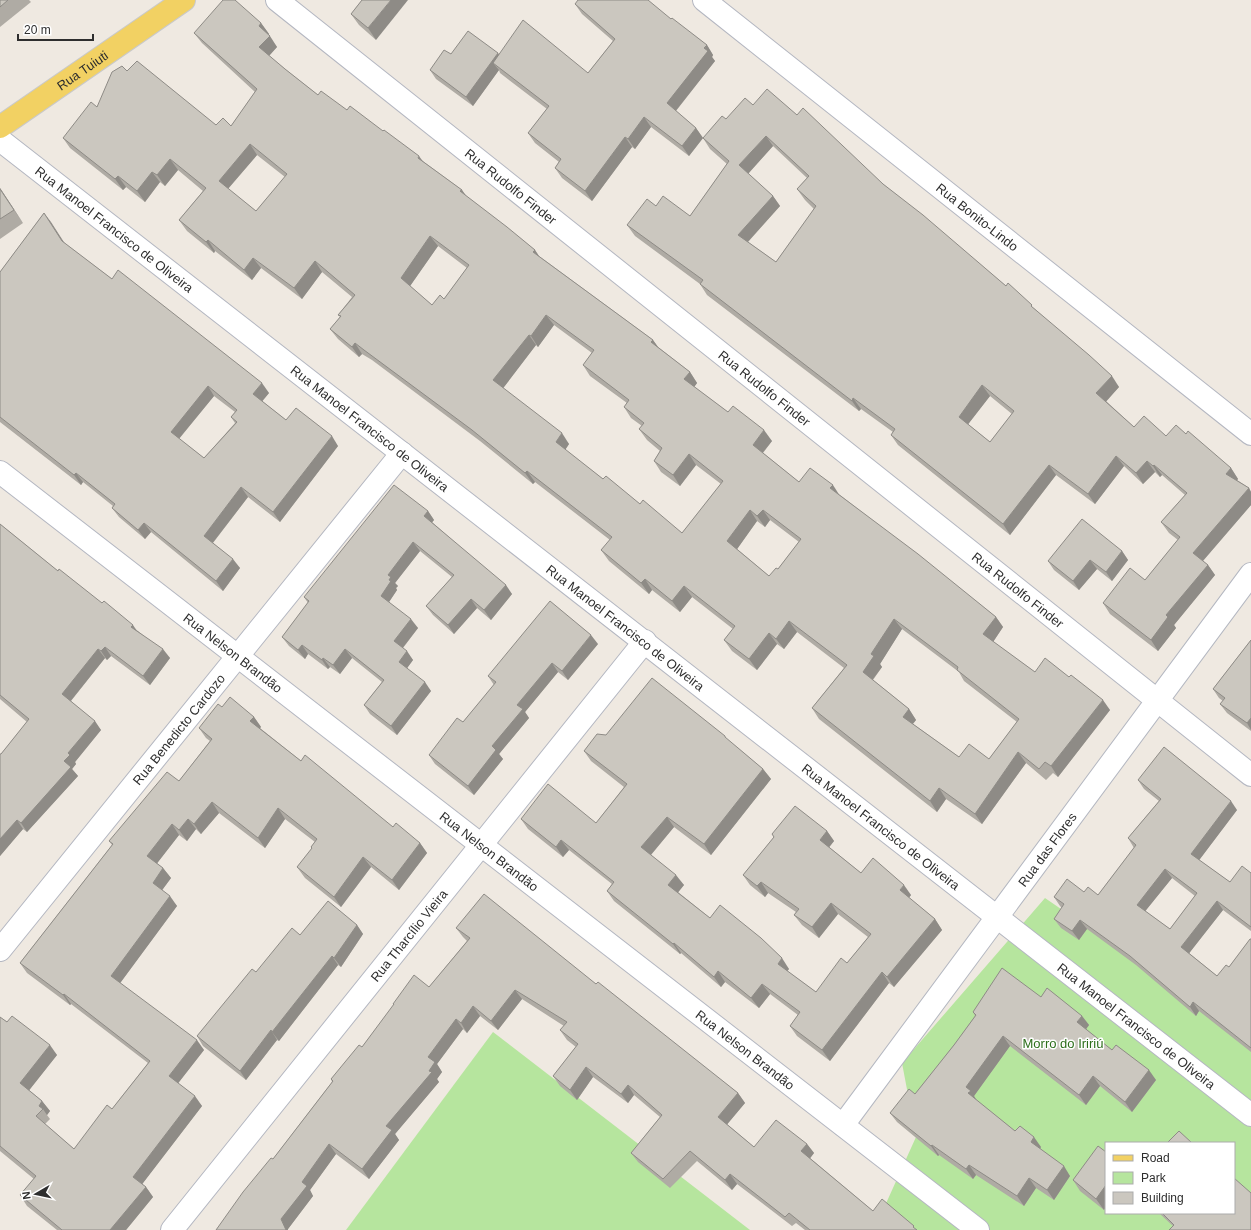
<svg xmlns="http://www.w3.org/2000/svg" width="1251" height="1230" viewBox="0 0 1251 1230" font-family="Helvetica,sans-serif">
<rect width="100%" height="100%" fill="#efe9e1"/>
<g fill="#b6e59e" fill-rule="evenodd">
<path d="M1045,898l206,142v190h-377l42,-93 -14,-74zM1106,1143h128v70h-128z"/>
<path d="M493,1032l257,198h-404z"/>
</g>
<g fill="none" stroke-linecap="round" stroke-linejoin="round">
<defs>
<g id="minor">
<path id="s1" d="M277,0l974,775"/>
<path id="s2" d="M704,0l547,434"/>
<path id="s3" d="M0,140l1251,975"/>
<path id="s4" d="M0,472l978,758"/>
<path id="s5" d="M0,950l402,-497"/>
<path id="s6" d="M843,1125l408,-551"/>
<path id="s7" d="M172,1230l473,-589"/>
</g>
<g id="major">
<path id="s8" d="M0,127l184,-127"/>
</g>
</defs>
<use href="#minor" stroke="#b4b7c1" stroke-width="24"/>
<use href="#major" stroke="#c9c9c9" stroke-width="24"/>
<use href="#minor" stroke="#fff" stroke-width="22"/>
<use href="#major" stroke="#f2d163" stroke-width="22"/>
</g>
<g fill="#afaba4" fill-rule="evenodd">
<path d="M0,0h29l2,2 -31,25z"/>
<path d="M362,0l14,40 -17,-15 -8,-11z"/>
<path d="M575,4l96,15 36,26 6,10 -1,2 3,4 -39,50 20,17 7,10 23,-19 27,-14 44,10 86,69 123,102 30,24 83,77 -13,14 28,26 32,9 20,-2 45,34 7,11 -1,1 12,8 2,4v13l-48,56 5,4 7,10 -41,50 2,3 -18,23 -48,-37 -7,-11 42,-23 33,-40 -9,-7 -8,-11 24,-27 -23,-20 -2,2 -5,-5 -12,12 -19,-18 -29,38 -39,-29 -46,60 -112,-90 -7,-10 2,-3 -32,-23 -2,2 -152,-116 -7,-11 -65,-48 -8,-11 29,-19 34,10 37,-52 -17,-15 -7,-11 -14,18 -38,-29 -16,22 -3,-2 -40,54 -30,-23 -7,-10 4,-6 -24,-19 -7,-10 19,-24 -47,-36 -1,-3 -26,36 -37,-27 -6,-9 21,-16 48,1 89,18 25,-32 -31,-27zM773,146l34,32 -10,11 8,11 9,9 -38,53 -28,-20 32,-36 -7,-10 -25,-22zM990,396l22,18 -22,28 -22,-18z"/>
<path d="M261,23l8,11 -1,1 9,12 -8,9 16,13 33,26 29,15 77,52 38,28 4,6 69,54 4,6 114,84 5,7 32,25 7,11 -3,4 34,25 44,29 -9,12 36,29 41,13 156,122 7,10 -10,15 42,30 75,38 -52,67 -5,-4 -7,7 -20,-17 -44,61 -36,-25 -9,13 -118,-93 -7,-11 32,-40 -47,-36 -13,17 -7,-5 -20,26 -25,-19 -8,-11 9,-11 -41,-32 -12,15 -28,-22 -3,4 -40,-33 -8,-11 9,-10 -75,-58 -2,2 -53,-43 -108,-81 -10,-6 -3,3 -21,-18 -8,-10 10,-12 -2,-2 14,-18 -30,-25 -20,27 -41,-31 -9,12 -37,-29 -1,2 -27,-22 -8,-11 24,-29 -25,-21 -13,16 -5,-4 -15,20 -19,-15 -3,3 -53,-42 -7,-10 34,-31 30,-36 89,54 15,1 24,-34 -53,-49 -8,-10zM257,155l28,22 -29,34 -28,-22zM438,246l29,22 -23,31 -12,6 -22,-19zM554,325l38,28 -9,12 7,11 37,27 -3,4 7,11 11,8 -3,3 8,11 13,11 -6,10 7,11 19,14 16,-21 25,19 -39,49 -42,-29 -37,-25 -38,-29 4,-6 -66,-56 33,-43 2,2zM770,520l29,22 -21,27 -9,7 -32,-27 20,-28 8,6zM902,629l57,43 5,9 53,41 -28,37 -30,-2 -46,-33 3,-4 -7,-11 -36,-29 9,-13 -2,-3z"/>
<path d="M0,188l23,35 -23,16z"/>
<path d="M44,213l19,29 49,37 157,114 -7,8 24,19 52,26 -58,76 -32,-25 -35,46 27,25 -17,23 -72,-59 -6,7 -26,-22 -7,-9 1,-2 -30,-24 -2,3 -81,-63v-150zM214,396l21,16 -4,5 4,6 -31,35 -25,-19z"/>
<path d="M428,511l6,9 -2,2 80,72 -21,26 -14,-12 -23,26 -21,-19 -7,-9 26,-29 -32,-26 -25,32 3,3 -2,2 1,2 -8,12 29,26 -15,20 10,12 -6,8 24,23 -34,44 -27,-21 -6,-9 18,-23 -30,-24 -12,16 -10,-7 -2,2 -20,-15 -3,5 -16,-13 -7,-9 26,-34 -4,-6z"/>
<path d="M0,524l58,47 80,60 32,27 -20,27 -39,-29 -4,4 -2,-2 -34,43 30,29 -26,32 1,2 -4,5 6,7 -51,56 -4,-3 -23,27 1,-102 26,-32 -27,-23z"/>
<path d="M1122,551l6,9 -16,21 -15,-12 -18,21 -25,-20 -6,-9z"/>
<path d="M1251,640v91l-24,-18 -7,-9 3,-3 -4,-3 -6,-9z"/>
<path d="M598,644l-30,36 -10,-8 -33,40 4,6 -30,36 4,5 -29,36 -39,-31 -6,-9 34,-33 31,-37 -6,-9z"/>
<path d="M222,707l32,10 7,10 -1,1 41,33 92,66 27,16 7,10 -28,37 -28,-23 -30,40 -36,-29 -8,-11 15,-18 -1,-2 4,-5 -30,-23 -20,29 -46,-35 -18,21 -5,-5 -9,12 -8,-6 -22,28 6,5 8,10 -9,12 15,16 -57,77 84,67 -26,33 24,23 -60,78 4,3 7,10 -27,33h-69l-30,-24 -7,-11 14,-16 -34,-28v-134l57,38 -28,35 13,11 8,10 -3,4 3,4 -5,5 29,25 38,-40 36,-46 -77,-59 -1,1 -43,-32 -7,-10 92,-118 -3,-4 70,-60 31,-40 -4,-3 -7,-10z"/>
<path d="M606,735l122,5 35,29 8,10 -60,76 -37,-28 -23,28 33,30 -6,7 32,26 79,51 -2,2 29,21 31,-29 21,-26 -30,-23 -19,24 -17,-13 -8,-10 2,-3 -28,-19 -3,4 -15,-12 -7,-10 31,-38 -2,-3 55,-3 7,10 -5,6 32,26 50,22 -2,3 26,21 7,11 -48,57 -5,-4 -59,78 -33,-25 -7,-10 8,-11 -28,-21 -11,14 -34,-26 -4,5 -40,-34 -1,1 -66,-53 -7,-10 5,-7 -43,-34 -6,7 -35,-28 -7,-10 75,4 28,-36 -33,-26 -7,-10z"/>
<path d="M1138,780l99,30 -38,50 31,22 21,-9v58l-28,-21 -34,43 28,23 12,-9 22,-28v113l-52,-41 -3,5 -60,-51 -49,-36 -8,11 -18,-12 -7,-9 8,-11 -2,-2 -6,-9 30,-5 14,3 36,-47 -6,-10 31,-37 -15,-12zM1172,878l23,18 -25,33 -25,-18z"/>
<path d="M357,925l6,9 -22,33 -3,-2 -59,76 -2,-1 -31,40 -43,-34 -6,-10 103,-101z"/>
<path d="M456,928l140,56 142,109 7,10 -18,21 27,23 53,-3 7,9 -4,5 63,53 44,19h-112l-9,-7 -4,3 -55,-42 -5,6 -35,-29 -27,27 -32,-26 -7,-9 29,-36 -26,-22 -6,8 -35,-26 -16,23 -17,-14 -7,-10 23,-29 -9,-7 -7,-10 4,-4 -42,-27 -24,31 -18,-14 -13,17 -4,-4 -26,35 5,8 -5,7 2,3 -44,52 4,6 -30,39 -33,-25 -26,36 3,6 -25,33v1h-72l57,-71 59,-77 -1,-3 31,-32 32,-42 -1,-1 36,-17 38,-46 -4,-4z"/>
<path d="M1041,997l41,19 7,9 -3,4 26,21 44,30 -24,32 -32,-26 -14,19 -76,-59 -36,50 3,5 38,30 26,16 -1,1 30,28 -16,24 -18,-12 -12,18 -48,-31 -3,4 -34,-24 -1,1 -41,-34 -7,-9 25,-19 39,-49 21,-29 -2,-4z"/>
<path d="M1106,1152l-2,58 -24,-19 -7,-11z"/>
<path d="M1159,1213h75l-61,13z"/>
</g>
<g fill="#8e8b86">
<path d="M391,0h17l-32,40 -8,-12z"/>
<path d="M261,23l8,11 -3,3 -7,-11z"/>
<path d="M270,36l7,11 -10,11 -8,-11z"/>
<path d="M707,45l6,10 -1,2 3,4 -41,52 -7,-10z"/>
<path d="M498,53l7,9 -12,1 6,7 -26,36 -7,-9z"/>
<path d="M644,117l7,10 -16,22 -7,-10z"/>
<path d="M696,128l7,10 -14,18 -7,-10z"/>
<path d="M766,136l7,10 -27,30 -7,-11z"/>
<path d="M625,137l7,10 -40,54 -7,-10z"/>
<path d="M250,144l7,11 -31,36 -7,-10z"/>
<path d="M419,156l8,11 -9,-9z"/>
<path d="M170,159l8,11 -13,16 -8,-11z"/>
<path d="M152,172l8,10 -15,20 -8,-11z"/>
<path d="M118,176l8,11 -3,3 -8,-11z"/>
<path d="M0,188l23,35 -9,-13 -14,-21z"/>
<path d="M462,190l7,10 -9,-9z"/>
<path d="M773,196l7,10 -35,39 -7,-10z"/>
<path d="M44,213l7,9 18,28 -7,-9z"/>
<path d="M430,236l8,10 -30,43 -7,-11z"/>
<path d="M208,240l7,11 -1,2 -8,-11z"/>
<path d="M535,250l7,11 -9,-9z"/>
<path d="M253,258l8,10 -9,12 -8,-10z"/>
<path d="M315,261l7,11 -20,27 -8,-11z"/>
<path d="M546,315l8,10 -16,22 -7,-11z"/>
<path d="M529,335l7,10 -35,46 -8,-11z"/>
<path d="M653,340l7,10 -9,-8z"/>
<path d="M355,343l7,11 -3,3 -7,-10z"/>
<path d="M690,372l7,11 -5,7 -8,-11z"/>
<path d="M1112,376l7,11 -15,17 -8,-11z"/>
<path d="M262,383l7,10 -9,11 -7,-10z"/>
<path d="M982,385l8,11 -24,31 -7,-10z"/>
<path d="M208,386l6,10 -37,45 -6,-9z"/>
<path d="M853,398l8,11 -2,2 -7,-10z"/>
<path d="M764,430l8,11 -12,15 -7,-11z"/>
<path d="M562,433l7,11 -6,9 -7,-11z"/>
<path d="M332,436l6,10 -58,76 -7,-10z"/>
<path d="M689,454l7,11 -16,21 -7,-11z"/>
<path d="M1116,456l8,10 -29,38 -7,-10z"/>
<path d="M1147,461l8,11 -12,12 -7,-11z"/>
<path d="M1049,465l7,10 -46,60 -7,-11z"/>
<path d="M1154,465l8,10 -2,2 -7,-11z"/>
<path d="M1231,468l7,11 -4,5 -8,-10z"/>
<path d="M527,471l8,11 -2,2 -8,-11z"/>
<path d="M76,473l7,9 -2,3 -7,-10z"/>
<path d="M833,485l7,11 -10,-8z"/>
<path d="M241,487l7,10 -37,48 -7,-9z"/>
<path d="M1249,488l2,4v13l-50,58 -8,-10z"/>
<path d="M750,510l7,11 -22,31 -8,-11z"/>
<path d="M763,510l7,10 -5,7 -8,-11z"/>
<path d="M428,511l6,9 -4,5 -6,-9z"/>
<path d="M144,523l7,9 -6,7 -7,-9z"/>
<path d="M413,542l7,9 -25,32 3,3 -2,2 1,2 -10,15 -6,-9 8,-16 -1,-5z"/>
<path d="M1122,551l6,9 -16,21 -6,-9z"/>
<path d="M233,559l7,9 -17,23 -7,-10z"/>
<path d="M1090,560l7,9 -18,21 -6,-9z"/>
<path d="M1208,565l7,10 -41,50 2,3 -18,23 -7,-11 15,-25z"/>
<path d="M645,579l7,11 -3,4 -8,-11z"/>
<path d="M506,585l6,9 -21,26 -7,-10z"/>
<path d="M684,586l8,11 -12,15 -8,-11z"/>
<path d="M471,599l6,9 -23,26 -6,-9z"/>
<path d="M996,617l7,10 -12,18 -8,-11z"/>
<path d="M411,619l7,9 -17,22 -7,-9z"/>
<path d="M894,619l8,10 -22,35 2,3 -12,16 -7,-11 8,-18z"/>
<path d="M789,621l8,11 -13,17 -8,-10z"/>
<path d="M133,625l6,9 -8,-7z"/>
<path d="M769,633l8,11 -20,26 -8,-11z"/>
<path d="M591,635l7,9 -30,36 -6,-9z"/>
<path d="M302,645l6,9 -3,5 -7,-9z"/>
<path d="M105,647l6,9 -4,4 -6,-9z"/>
<path d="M98,649l7,9 -36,45 -7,-9z"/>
<path d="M163,649l7,9 -20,27 -7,-9z"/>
<path d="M345,649l7,9 -12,16 -7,-9z"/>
<path d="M407,651l6,9 -8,11 -6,-9z"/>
<path d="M323,658l7,9 -2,2 -6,-9z"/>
<path d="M552,663l6,9 -33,40 4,6 -30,36 4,5 -29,36 -6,-9 49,-81z"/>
<path d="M425,682l6,9 -34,44 -6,-9z"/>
<path d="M1103,700l7,10 -52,67 -7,-11z"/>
<path d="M909,709l7,11 -6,7 -7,-10z"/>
<path d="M254,717l7,10 -4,4 -7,-10z"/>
<path d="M1251,718v12l-4,-7z"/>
<path d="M95,721l6,9 -26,32 1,2 -4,5 6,7 -51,56 -6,-9 43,-62 4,-8z"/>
<path d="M1018,752l8,11 -44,61 -7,-10z"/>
<path d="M763,769l8,10 -60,76 -7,-11z"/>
<path d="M939,788l7,11 -9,13 -7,-11z"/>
<path d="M1231,801l6,9 -40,53 -6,-9z"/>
<path d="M212,802l7,11 -18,21 -7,-10z"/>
<path d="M278,808l7,11 -20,29 -7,-10z"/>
<path d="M667,817l7,10 -25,30 -8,-10z"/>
<path d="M188,819l8,10 -9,12 -8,-11z"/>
<path d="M17,820l6,9 -23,27v-17z"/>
<path d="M172,824l7,11 -24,31 -8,-10z"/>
<path d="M827,831l7,10 -7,9 -7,-10z"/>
<path d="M561,840l8,10 -6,7 -7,-10z"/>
<path d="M420,843l7,10 -28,37 -7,-10z"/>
<path d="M363,857l8,10 -30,40 -7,-10z"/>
<path d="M163,868l8,10 -11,15 -7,-10z"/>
<path d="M1165,869l7,9 -29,36 -6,-9z"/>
<path d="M676,875l8,10 -8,10 -8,-10z"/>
<path d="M761,882l7,11 -3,4 -8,-11z"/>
<path d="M904,885l7,10 -4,5 -7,-10z"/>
<path d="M170,896l7,10 -59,80 -7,-10z"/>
<path d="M1217,901l6,9 -36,46 -6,-9z"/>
<path d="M831,903l7,11 -19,24 -7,-11z"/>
<path d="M935,919l7,11 -48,57 -7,-10z"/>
<path d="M1080,920l7,9 -8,11 -7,-9z"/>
<path d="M357,925l6,9 -22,33 -7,-9z"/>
<path d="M674,943l7,10 -1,1 -7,-10z"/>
<path d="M332,956l6,9 -59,76 -7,-9z"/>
<path d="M782,958l7,11 -4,5 -7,-10z"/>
<path d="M718,971l7,11 -4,5 -7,-10z"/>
<path d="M882,972l7,11 -59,78 -8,-11z"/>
<path d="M762,984l8,10 -11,14 -8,-10z"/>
<path d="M515,990l7,9 -24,31 -7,-9z"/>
<path d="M64,994l7,10 -1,1 -7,-10z"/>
<path d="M1193,1002l6,9 -3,5 -6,-9z"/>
<path d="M473,1006l7,10 -13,17 -6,-10z"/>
<path d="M1082,1016l7,9 -5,7 -7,-10z"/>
<path d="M456,1019l7,10 -26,35 5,8 -5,7 2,3 -44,52 4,6 -30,39 -7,-10 24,-43 43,-55 -1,-14z"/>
<path d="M271,1030l6,10 -31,40 -6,-9z"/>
<path d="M1003,1036l7,10 -36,50 3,5 -9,-8 -2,-6z"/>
<path d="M197,1040l7,10 -28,36 -7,-10z"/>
<path d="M50,1045l7,10 -30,38 -7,-10z"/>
<path d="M586,1067l7,10 -16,23 -7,-10z"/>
<path d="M1149,1070l7,10 -24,32 -7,-10z"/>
<path d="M1093,1076l7,10 -14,19 -7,-10z"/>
<path d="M628,1085l6,10 -6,8 -7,-9z"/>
<path d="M738,1093l7,10 -20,24 -7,-10z"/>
<path d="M195,1096l7,10 -62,81 -7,-10z"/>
<path d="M42,1101l8,10 -3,4 -4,-6 -4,-3z"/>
<path d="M1034,1137l7,10 -3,5 -7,-10z"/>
<path d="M329,1144l7,10 -26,36 3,6 -25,33v1h-2l-5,-11 21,-37z"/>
<path d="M807,1144l7,9 -6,8 -7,-10z"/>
<path d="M932,1145l7,10 -1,1 -7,-10z"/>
<path d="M969,1165l7,10 -3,4 -7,-10z"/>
<path d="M1064,1166l6,10 -16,24 -7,-10z"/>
<path d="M730,1174l7,10 -5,6 -7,-10z"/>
<path d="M1029,1178l7,10 -12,18 -7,-10z"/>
<path d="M1106,1185v22l-2,3 -8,-11z"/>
<path d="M146,1187l7,10 -27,33h-16z"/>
</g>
<g fill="#cbc7bf" stroke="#8e8b86" fill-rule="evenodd">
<path d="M0,0h8l-8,7z"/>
<path d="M223,0h12l26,23 -2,3 11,10 -11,11 26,22 33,26 3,-4 26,19 3,-4 33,25 1,-1 35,26 -1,2 44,32 -2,1 47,36 28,23 -2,2 120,88 -2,2 39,30 -6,7 44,33 5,-6 31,24 -11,15 46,37 11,-14 23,17 -3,3 88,66 78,63 -13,17 52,38 10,-14 24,19 2,-2 32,25 -52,66 -6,-4 -6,7 -21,-17 -43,62 -36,-26 -9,13 -118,-93 35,-43 -58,-44 -13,18 -7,-6 -20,26 -25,-19 11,-14 -51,-40 -12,15 -27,-22 -4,4 -40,-33 11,-13 -85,-66 -2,2 -53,-43 -108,-80 -9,-7 -3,4 -22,-18 11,-13 -3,-1 17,-20 -40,-34 -21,27 -41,-30 -9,12 -36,-30 -2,2 -27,-22 27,-32 -36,-29 -13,16 -5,-3 -15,19 -19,-15 -3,3 -52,-41 28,-36 6,5 15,-35 10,-6 5,5 10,-10 79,64 7,-7 8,8 26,-37 -63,-56zM250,144l37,30 -31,37 -37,-30zM430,236l39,29 -25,34 -4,-4 -8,10 -31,-27zM546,315l48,35 -11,15 46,35 -5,7 20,16 -5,6 23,19 -8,13 19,14 16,-21 34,27 -41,52 -39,-33 -3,4 -34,-28 -3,3 -47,-37 6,-9 -69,-53 36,-45 2,1zM750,510l7,6 6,-6 38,29 -23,30 -2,-1 -7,8 -42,-35zM894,619l64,48 -1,3 62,49 -30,40 -20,-15 -10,13 -56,-40 6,-8 -46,-37 11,-16 -3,-2z"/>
<path d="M362,0h29l-23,28 -17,-14z"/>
<path d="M578,0h70l23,19 1,-1 35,27 -3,3 4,3 -41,52 29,25 -14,18 -38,-29 -16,22 -3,-2 -40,54 -30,-23 6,-9 -33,-26 21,-27 -56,-43 30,-43 65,53 27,-34 -40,-35z"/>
<path d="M468,31l30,22 -32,44 -36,-27 14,-20 7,4z"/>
<path d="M767,89l30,26 6,-7 80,76 40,31 83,71 2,-3 24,22 -1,1 58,49 23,21 -16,17 38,34 10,-11 22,20 10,-11 10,9 2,-3 43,37 -5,6 23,14 -56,65 15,12 -42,50 2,2 -17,23 -48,-37 27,-35 15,12 35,-43 -19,-15 26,-29 -33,-28 -1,1 -6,-5 -11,12 -20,-17 -28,38 -39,-29 -46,59 -112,-89 4,-6 -42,-31 -1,3 -152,-117 3,-4 -76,-55 20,-26 9,7 7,-10 27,20 39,-55 -26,-23 19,-22 4,3 19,-21 8,7zM766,136l43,40 -12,13 19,17 -40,56 -38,-27 35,-39 -34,-31zM982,385l32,26 -24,31 -31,-25z"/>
<path d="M0,189l14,21 -14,9z"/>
<path d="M44,213l18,28 50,38 6,-9 144,113 -9,11 33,26 10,-12 36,28 -59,76 -32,-25 -37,49 29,23 -17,22 -72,-58 -6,7 -26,-22 3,-4 -39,-31 -2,2 -74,-58v-145zM208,386l29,24 -6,7 6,5 -33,36 -33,-26z"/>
<path d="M394,485l34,26 -4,5 82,69 -22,25 -13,-11 -23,26 -22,-19 28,-31 -41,-33 -25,33 3,2 -2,3 2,1 -10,15 30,23 -17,22 13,10 -8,11 26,20 -34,44 -27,-21 20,-25 -39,-31 -12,16 -10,-7 -1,2 -20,-15 -4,5 -16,-13 27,-36 -5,-4z"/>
<path d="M1082,519l40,32 -16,21 -16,-12 -17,21 -25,-20z"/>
<path d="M0,524l58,47 1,-2 43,34 2,-2 29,24 -2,2 32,22 -20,27 -38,-29 -4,4 -3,-2 -36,45 33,27 -27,32 2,2 -6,6 7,6 -50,56 -4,-3 -17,19v-85h1l28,-35 -29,-24z"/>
<path d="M550,601l41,34 -29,36 -10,-8 -35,42 6,4 -31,37 4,4 -28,36 -39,-31 28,-37 6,4 33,-40 -8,-6z"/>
<path d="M1251,640v78l-4,5 -27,-19 5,-6 -12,-9z"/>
<path d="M652,678l73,58v1l38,32 -59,75 -37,-27 -26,30 35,28 -8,10 42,33 10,-13 41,33 21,20 -4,6 38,28 25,-34 6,5 24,-29 -40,-31 -19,24 -18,-12 5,-6 -38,-27 -4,4 -14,-11 31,-38 -2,-3 23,-28 32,25 -7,9 41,33 12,-15 31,27 -4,5 35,29 -48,58 -5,-5 -60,78 -32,-24 10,-14 -38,-28 -11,14 -33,-27 -4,6 -40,-34 -1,1 -66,-53 7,-9 -53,-42 -5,7 -35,-28 27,-35 48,39 31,-39 -43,-33 13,-17 9,1z"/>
<path d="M230,697l24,20 -4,4 51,40 4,-6 88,72 3,-4 24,20 -28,37 -29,-23 -29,40 -37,-30 15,-19 -1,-1 6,-8 -39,-31 -20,30 -46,-36 -18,22 -6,-5 -9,11 -7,-6 -25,32 16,12 -10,15 17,13 -59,80 86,64 -28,36 26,20 -62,81 13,10 -36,43h-48l-42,-35 16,-19 -36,-30v-129l7,5 5,-6 38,29 -30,38 22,18 -3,5 4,3 -7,7 38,33 33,-44 5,4 38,-48 -86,-67 -1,1 -43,-32 93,-119 -4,-3 58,-69 12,9 33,-42 -13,-11 19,-24 4,3z"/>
<path d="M1164,747l67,54 -40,53 39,28 12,-16 9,7v54l-34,-26 -36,46 36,29 9,-11 3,2 21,-28h1v109l-58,-46 -3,5 -60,-51 -50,-36 -8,11 -18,-12 10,-15 -10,-7 13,-18 17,13 4,-5 10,8 38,-50 -8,-7 33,-39 -23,-19zM1165,869l32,24 -27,36 -33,-24z"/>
<path d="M484,894l112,90 2,-2 140,111 -20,24 36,30 22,-27 31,24 -6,7 72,60 9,-12 32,27 -1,1 4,3h-107l-21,-17 -4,4 -55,-43 -5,6 -35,-29 -27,28 -32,-26 31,-38 -34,-30 -7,9 -35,-27 -16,23 -17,-14 25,-32 -18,-14 7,-8 -52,-32 -24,31 -18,-15 -12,17 -5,-4 -28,38 7,5 -6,9 3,1 -46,54 6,4 -30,39 -33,-25 -27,38 5,4 -26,33 5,11h-70l27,-38 28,-34 2,1 60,-78 -2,-2 28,-34 3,2 32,-43h-1l21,-29 15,12 41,-49 -14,-10z"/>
<path d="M328,901l29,24 -23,33 -2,-2 -60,76 -1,-2 -31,41 -43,-35 55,-67 4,3 36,-44 8,7z"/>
<path d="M1002,968l39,29 6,-9 35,28 -5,6 35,28 4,-5 33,25 -24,32 -32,-26 -14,19 -76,-59 -37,51 5,4 -3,2 47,38 5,-5 14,11 -3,5 33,24 -17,24 -18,-12 -12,18 -48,-31 -3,4 -34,-24 -1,1 -41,-33 19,-24 6,5 39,-49 22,-30 -3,-3z"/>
<path d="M1179,1131l13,12h-25z"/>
<path d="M1098,1146l8,6v33l-10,14 -23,-19z"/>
<path d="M1234,1178l17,15v37h-82l5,-5 -12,-12h72z"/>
</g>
<g text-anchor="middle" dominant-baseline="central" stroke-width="3" stroke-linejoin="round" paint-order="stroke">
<g font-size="13" fill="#2e2e2e" stroke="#fff">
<text stroke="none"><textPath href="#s8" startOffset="100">Rua Tuiuti</textPath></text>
<text stroke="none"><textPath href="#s1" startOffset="299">Rua Rudolfo Finder</textPath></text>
<text stroke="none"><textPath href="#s2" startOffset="349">Rua Bonito-Lindo</textPath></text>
<text stroke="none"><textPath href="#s3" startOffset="145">Rua Manoel Francisco de Oliveira</textPath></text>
<text stroke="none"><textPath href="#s1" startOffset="623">Rua Rudolfo Finder</textPath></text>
<text stroke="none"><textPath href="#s3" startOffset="469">Rua Manoel Francisco de Oliveira</textPath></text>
<text stroke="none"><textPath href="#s1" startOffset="947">Rua Rudolfo Finder</textPath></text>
<text stroke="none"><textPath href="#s3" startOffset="793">Rua Manoel Francisco de Oliveira</textPath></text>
<text stroke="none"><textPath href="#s4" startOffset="295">Rua Nelson Brandão</textPath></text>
<text stroke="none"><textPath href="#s5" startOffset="284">Rua Benedicto Cardozo</textPath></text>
<text stroke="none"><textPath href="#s3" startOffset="1117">Rua Manoel Francisco de Oliveira</textPath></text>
<text stroke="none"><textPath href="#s6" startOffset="343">Rua das Flores</textPath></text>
<text stroke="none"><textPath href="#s4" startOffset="619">Rua Nelson Brandão</textPath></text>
<text stroke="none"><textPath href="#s7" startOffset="378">Rua Tharcílio Vieira</textPath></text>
<text stroke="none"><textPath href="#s3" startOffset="1441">Rua Manoel Francisco de Oliveira</textPath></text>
<text stroke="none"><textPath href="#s4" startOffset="943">Rua Nelson Brandão</textPath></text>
</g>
<g font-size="13" fill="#2c6e1b" stroke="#fff">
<text x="1063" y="1043">Morro do Iririú</text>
</g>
</g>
<rect x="1105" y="1142" width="130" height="72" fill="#ffffff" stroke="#ababab"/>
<rect x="1113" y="1155" width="20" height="6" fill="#f2d163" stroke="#ababab"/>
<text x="1141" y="1162" font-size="12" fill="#2e2e2e">Road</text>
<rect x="1113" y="1172" width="20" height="12" fill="#b6e59e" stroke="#ababab"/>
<text x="1141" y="1182" font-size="12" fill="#2e2e2e">Park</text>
<rect x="1113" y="1192" width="20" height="12" fill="#cbc7bf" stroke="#ababab"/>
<text x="1141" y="1202" font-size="12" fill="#2e2e2e">Building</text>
<g transform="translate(36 1194) rotate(261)" stroke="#ffffff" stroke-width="3" paint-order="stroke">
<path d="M0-3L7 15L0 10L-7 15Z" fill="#2e2e2e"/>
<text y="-6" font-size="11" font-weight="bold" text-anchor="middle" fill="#2e2e2e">N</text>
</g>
<path d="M18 34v6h75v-6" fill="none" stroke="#2e2e2e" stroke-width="2"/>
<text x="24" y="34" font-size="12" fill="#2e2e2e" stroke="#ffffff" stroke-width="3" paint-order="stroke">20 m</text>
</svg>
